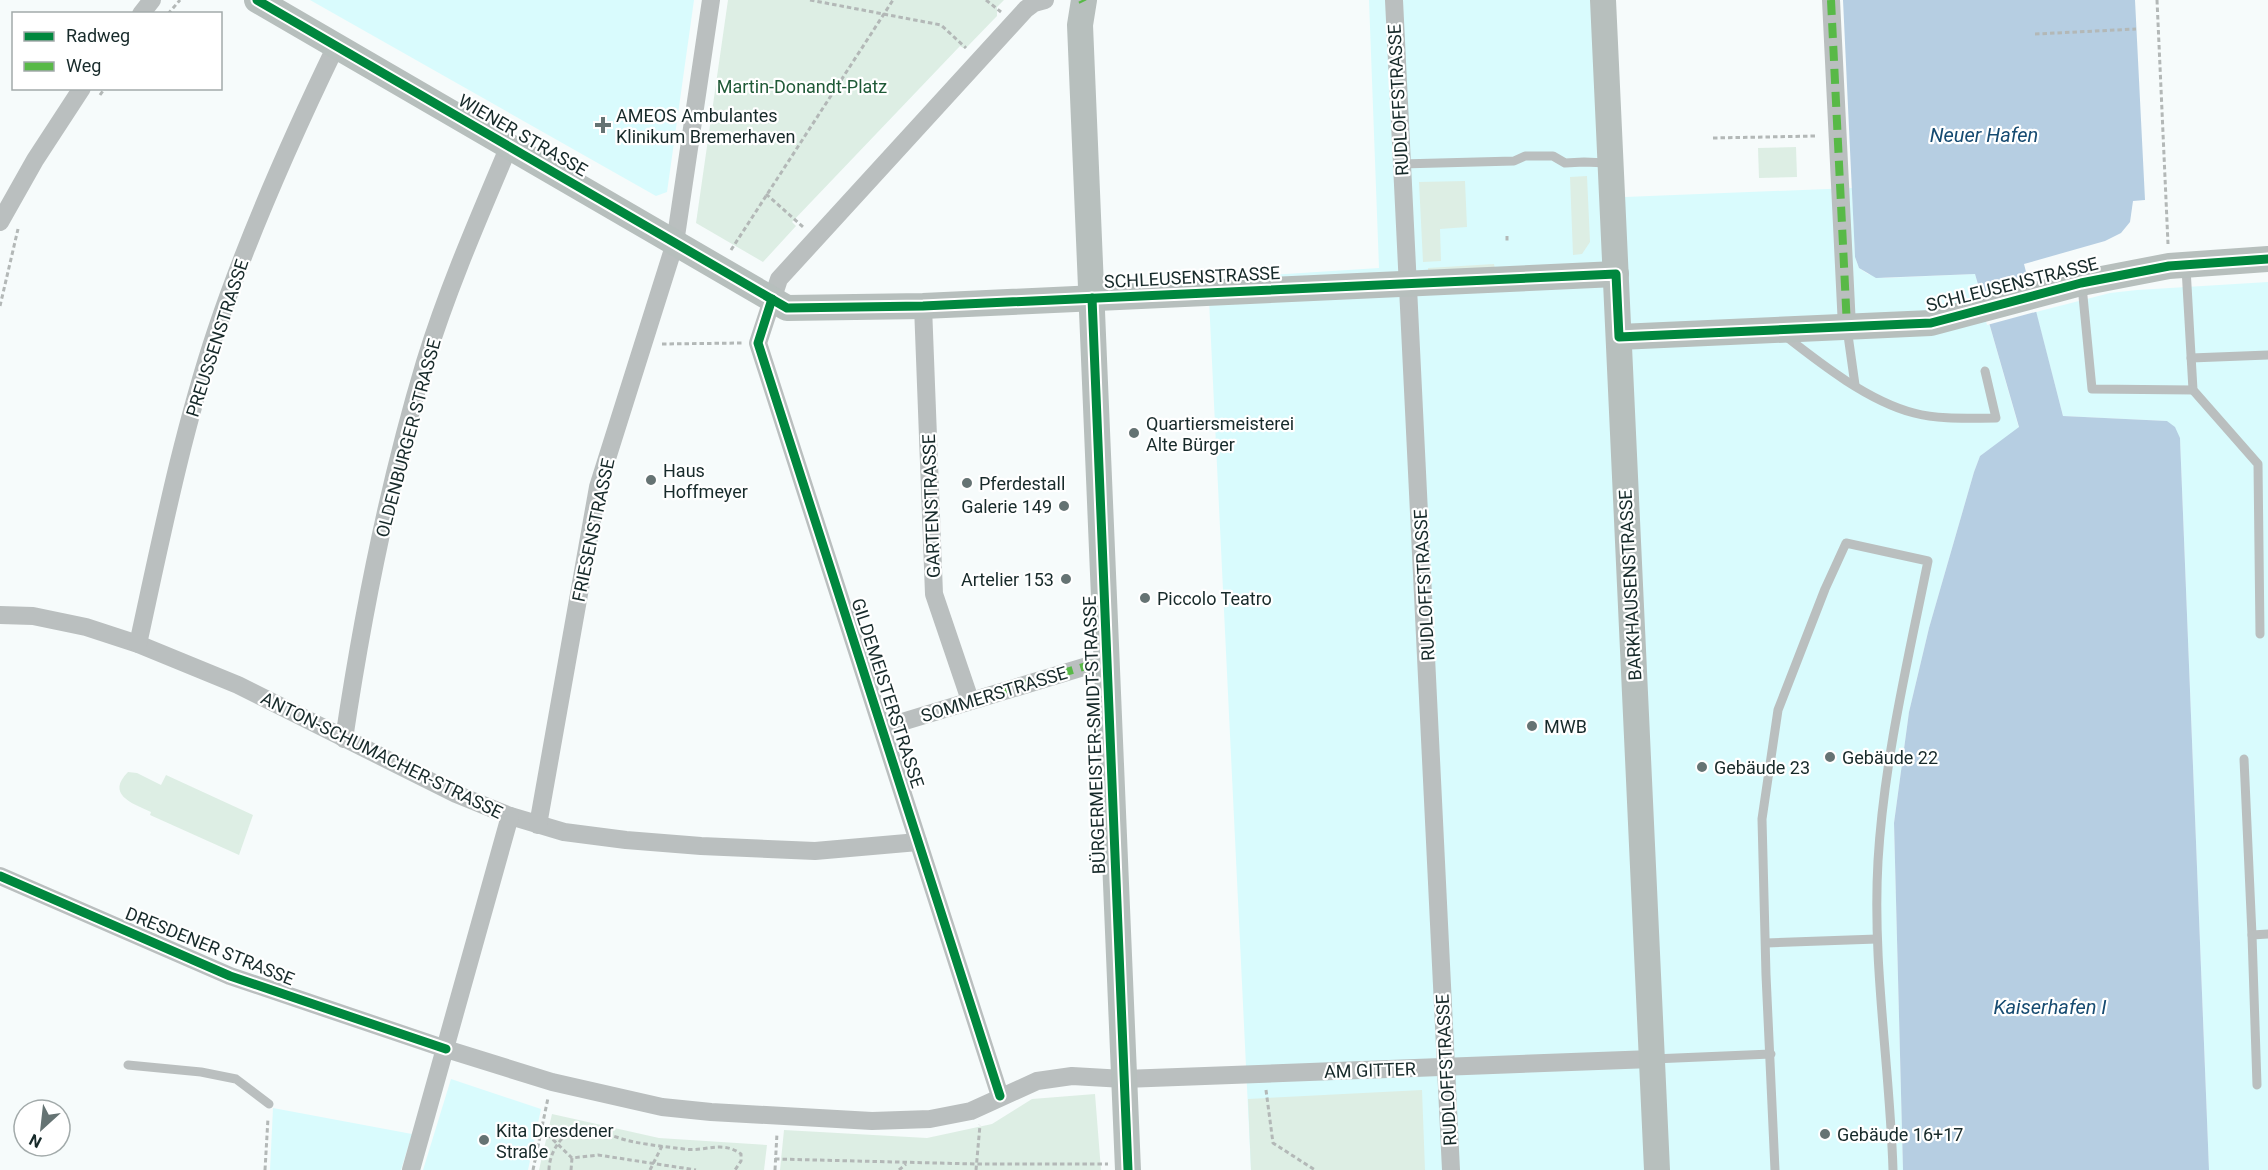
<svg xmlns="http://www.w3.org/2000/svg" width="2268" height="1170" viewBox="0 0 2268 1170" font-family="Roboto,sans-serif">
<rect width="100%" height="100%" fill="#f6fbfb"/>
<g fill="#d9fbfd">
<path d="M310,0h384l-27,192 -11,4z"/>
<path d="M1369,0h225l6,198 252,-10 3,69 4,11 9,6 16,4 91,-4 44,154 -39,28 -6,16 -45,156 -20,84 -15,111 9,347h-652l-43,-891 171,-11z"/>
<path d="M2268,282v888h-59l-29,-732 -13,-17 -104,-5 -27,-104 74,-19 27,-3z"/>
<path d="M451,1079l90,30 -13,61h-105z"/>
<path d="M273,1108l139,26 -11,36h-131z"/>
</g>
<g fill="#ddeee4">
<path d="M728,0h276l-7,7v9l-32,33 -5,-3 -168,176 4,4 -33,36 -67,-39z"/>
<path d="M1796,147l1,30 -38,1 -1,-30z"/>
<path d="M1587,176l3,66 -8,12 -9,1 -3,-78z"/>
<path d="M1465,181l2,46 -27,2 1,32 -18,1 -4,-80z"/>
<path d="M1494,264l1,5 -67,1v-2z"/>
<path d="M128,772l9,1 24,12 5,-10 87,40 -14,40 -89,-40 1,-3c-20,-9 -45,-18 -23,-40z"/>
<path d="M1422,1090l3,80h-174l-3,-71z"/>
<path d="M1095,1094l6,76h-321l4,-40 143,8 65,-14 40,-25z"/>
<path d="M552,1114l107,24 108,7 -3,25h-225z"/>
</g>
<path fill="#b6cee2" d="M1843,0h292l10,200 -12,1 -3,21 -9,11 -16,8 -81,23 39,152 104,5 8,6 5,11 29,732h-306l-9,-347 15,-111 20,-84 45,-156 6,-16 39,-29 -44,-153 -99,4 -17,-10 -4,-11z"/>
<path fill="#f6fbfb" d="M2031,279l8,32 -52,14 -9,-32z"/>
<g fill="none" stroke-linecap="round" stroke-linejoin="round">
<g stroke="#b3b8b7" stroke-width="3" stroke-dasharray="4.5 3" stroke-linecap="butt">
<path d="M810,0l131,25 25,23"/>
<path d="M986,0l15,12"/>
<path d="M2157,0l11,244"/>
<path d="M168,14l12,-14"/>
<path d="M2035,34l101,-5"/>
<path d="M100,95l5,-7"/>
<path d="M1713,138l103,-2"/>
<path d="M766,194l37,33"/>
<path d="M1507,236v7"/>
<path d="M731,250l162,-250"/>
<path d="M0,306l18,-77"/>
<path d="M662,344l80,-1"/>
<path d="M1266,1090l7,53 42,27"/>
<path d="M542,1129l30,29 26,-3 98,15"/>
<path d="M775,1159l202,5h131"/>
<path d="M265,1170l3,-52"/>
<path d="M533,1170l15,-72"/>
<path d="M549,1170c0,-15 11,-36 26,-39 21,-4 39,7 59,11 16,3 33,5 50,7 22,3 38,-9 57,5v7l-6,9"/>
<path d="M571,1170l1,-12"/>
<path d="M650,1170l12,-24"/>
<path d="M775,1170l2,-37"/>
<path d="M899,1170l7,-6"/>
<path d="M976,1170l4,-45"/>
</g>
<g stroke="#babfbf" stroke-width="9">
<path d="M1401,164l113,-3 11,-5h28l12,7 19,-1 24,1"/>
<path d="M2186,268l7,122 65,74 2,170"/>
<path d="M2082,286l10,103 101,1"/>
<path d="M1847,328l8,57"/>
<path d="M1784,335c37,29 84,66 130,78 26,7 55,5 82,5l-11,-47"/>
<path d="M2191,358l77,-3"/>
<path d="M2244,759l8,176"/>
<path d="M1766,943l111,-4"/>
<path d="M1653,1059l118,-5"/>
<path d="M128,1065l73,7 35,7 33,25"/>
<path d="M2257,1085l-5,-150 16,-1"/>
<path d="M1775,1170l-9,-195 -4,-156 16,-109 47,-121 21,-46 82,18c-20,99 -44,199 -50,300 -6,103 12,206 15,309"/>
</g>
<g stroke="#babfbf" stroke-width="18">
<path d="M1394,0l57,1170"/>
<path d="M1831,0l16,327"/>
<path d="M141,14l11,-14"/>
<path d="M0,222l35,-62 47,-72"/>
<path d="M923,306l11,288 36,106"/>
<path d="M0,615l33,1 53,11 52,17 100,41 218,109 54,22 54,16 62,8 75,6 114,5 103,-9"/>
<path d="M138,644c23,-105 44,-211 78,-313 33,-98 75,-192 120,-285"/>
<path d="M882,728l225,-68"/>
<path d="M344,739c19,-127 44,-254 81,-377 23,-74 54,-145 84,-216"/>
<path d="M538,825l60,-338 77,-244 36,-243"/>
<path d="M0,876l230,100 216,73 106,33 110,25 49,5 161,9 58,-2 41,-8 66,-30 35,-5 52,3 528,-20"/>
<path d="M1000,1096l-242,-753 21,-64 247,-270 8,-6 11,-3"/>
<path d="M411,1170l99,-354"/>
</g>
<g stroke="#b7bfbd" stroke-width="26">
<path d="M257,0l530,308 136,-2 693,-32"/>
<path d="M1084,0l-4,25 48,1145"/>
<path d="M1603,0l54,1170"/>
<path d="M1619,337l312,-14 150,-40 88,-17 99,-7"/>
</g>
<g stroke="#58b947" stroke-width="8" stroke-dasharray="15 8" stroke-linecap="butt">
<path d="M1082,0l1,2"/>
<path d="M1831,0l16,327"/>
<path d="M970,700l137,-40"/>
</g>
<defs>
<g id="cycleway">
<path d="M257,0l530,308 136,-2 693,-32 3,63 312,-14 150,-40 88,-17 99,-7"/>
<path d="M1092,298l36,872"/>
<path d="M772,299l-14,44 242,753"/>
<path d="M0,876l230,100 216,73"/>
</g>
</defs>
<use href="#cycleway" stroke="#fff" stroke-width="13"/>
<use href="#cycleway" stroke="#00873e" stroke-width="9"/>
</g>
<g fill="#657373" stroke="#fff" stroke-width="2">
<path d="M600 116h6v6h6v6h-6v6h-6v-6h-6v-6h6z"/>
<circle cx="1134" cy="433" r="6"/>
<circle cx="651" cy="480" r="6"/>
<circle cx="967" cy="483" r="6"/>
<circle cx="1064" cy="506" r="6"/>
<circle cx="1066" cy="579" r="6"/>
<circle cx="1145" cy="598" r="6"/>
<circle cx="1532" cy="726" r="6"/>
<circle cx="1830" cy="757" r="6"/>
<circle cx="1702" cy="767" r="6"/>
<circle cx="1825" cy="1134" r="6"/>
<circle cx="484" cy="1140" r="6"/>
</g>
<g text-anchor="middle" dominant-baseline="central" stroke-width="4.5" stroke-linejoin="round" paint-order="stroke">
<g font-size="18" fill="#1f5a37" stroke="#fff">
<text x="802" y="86">Martin-Donandt-Platz</text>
</g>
<g font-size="18" fill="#172a2a" stroke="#fff">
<text transform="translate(1398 100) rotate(-93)">RUDLOFFSTRASSE</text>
<text transform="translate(523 135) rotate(30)">WIENER STRASSE</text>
<text transform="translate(1192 277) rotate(-3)">SCHLEUSENSTRASSE</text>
<text transform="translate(2012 284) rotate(-14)">SCHLEUSENSTRASSE</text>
<text transform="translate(217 338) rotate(-72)">PREUSSENSTRASSE</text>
<text transform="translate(408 438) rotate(-75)">OLDENBURGER STRASSE</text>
<text transform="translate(931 506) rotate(-92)">GARTENSTRASSE</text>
<text transform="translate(593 530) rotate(-78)">FRIESENSTRASSE</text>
<text transform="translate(1424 585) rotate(-93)">RUDLOFFSTRASSE</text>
<text transform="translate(1630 585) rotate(-93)">BARKHAUSENSTRASSE</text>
<text transform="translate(888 693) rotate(72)">GILDEMEISTERSTRASSE</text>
<text transform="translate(994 694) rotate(-17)">SOMMERSTRASSE</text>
<text transform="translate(1094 735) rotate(-92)">BÜRGERMEISTER-SMIDT-STRASSE</text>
<text transform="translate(382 755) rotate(26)">ANTON-SCHUMACHER-STRASSE</text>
<text transform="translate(210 946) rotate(22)">DRESDENER STRASSE</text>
<text transform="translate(1370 1070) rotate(-2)">AM GITTER</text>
<text transform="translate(1446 1070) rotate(-93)">RUDLOFFSTRASSE</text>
</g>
<g font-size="18" fill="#172a2a" stroke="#fff" text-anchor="start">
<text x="616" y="115">AMEOS Ambulantes<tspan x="616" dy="21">Klinikum Bremerhaven</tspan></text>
<text x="1146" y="423">Quartiersmeisterei<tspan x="1146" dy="21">Alte Bürger</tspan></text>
<text x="663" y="470">Haus<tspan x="663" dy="21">Hoffmeyer</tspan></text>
<text x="979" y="483">Pferdestall</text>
<text x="1052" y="506" text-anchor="end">Galerie 149</text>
<text x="1054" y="579" text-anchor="end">Artelier 153</text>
<text x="1157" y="598">Piccolo Teatro</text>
<text x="1544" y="726">MWB</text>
<text x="1842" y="757">Gebäude 22</text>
<text x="1714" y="767">Gebäude 23</text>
<text x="496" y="1130">Kita Dresdener<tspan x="496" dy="21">Straße</tspan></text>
<text x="1837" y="1134">Gebäude 16+17</text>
</g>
<g font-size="20" font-style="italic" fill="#164b71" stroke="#fff">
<text x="1984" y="135">Neuer Hafen</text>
<text x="2050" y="1007">Kaiserhafen I</text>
</g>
</g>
<rect x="12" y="12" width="210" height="78" fill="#ffffff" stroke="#a2aaaa" stroke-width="1.5"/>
<rect x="24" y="32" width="30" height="9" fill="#00873e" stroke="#a2aaaa" stroke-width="1.5"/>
<text x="66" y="42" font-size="18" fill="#172a2a">Radweg</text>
<rect x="24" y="62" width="30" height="9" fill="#58b947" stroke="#a2aaaa" stroke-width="1.5"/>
<text x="66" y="72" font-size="18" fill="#172a2a">Weg</text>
<g transform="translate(42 1128) rotate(207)"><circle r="28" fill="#ffffff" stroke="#a2aaaa" stroke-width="1.5"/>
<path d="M0-4.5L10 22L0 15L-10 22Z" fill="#657373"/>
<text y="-9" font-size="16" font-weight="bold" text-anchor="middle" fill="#172a2a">N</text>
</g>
</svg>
